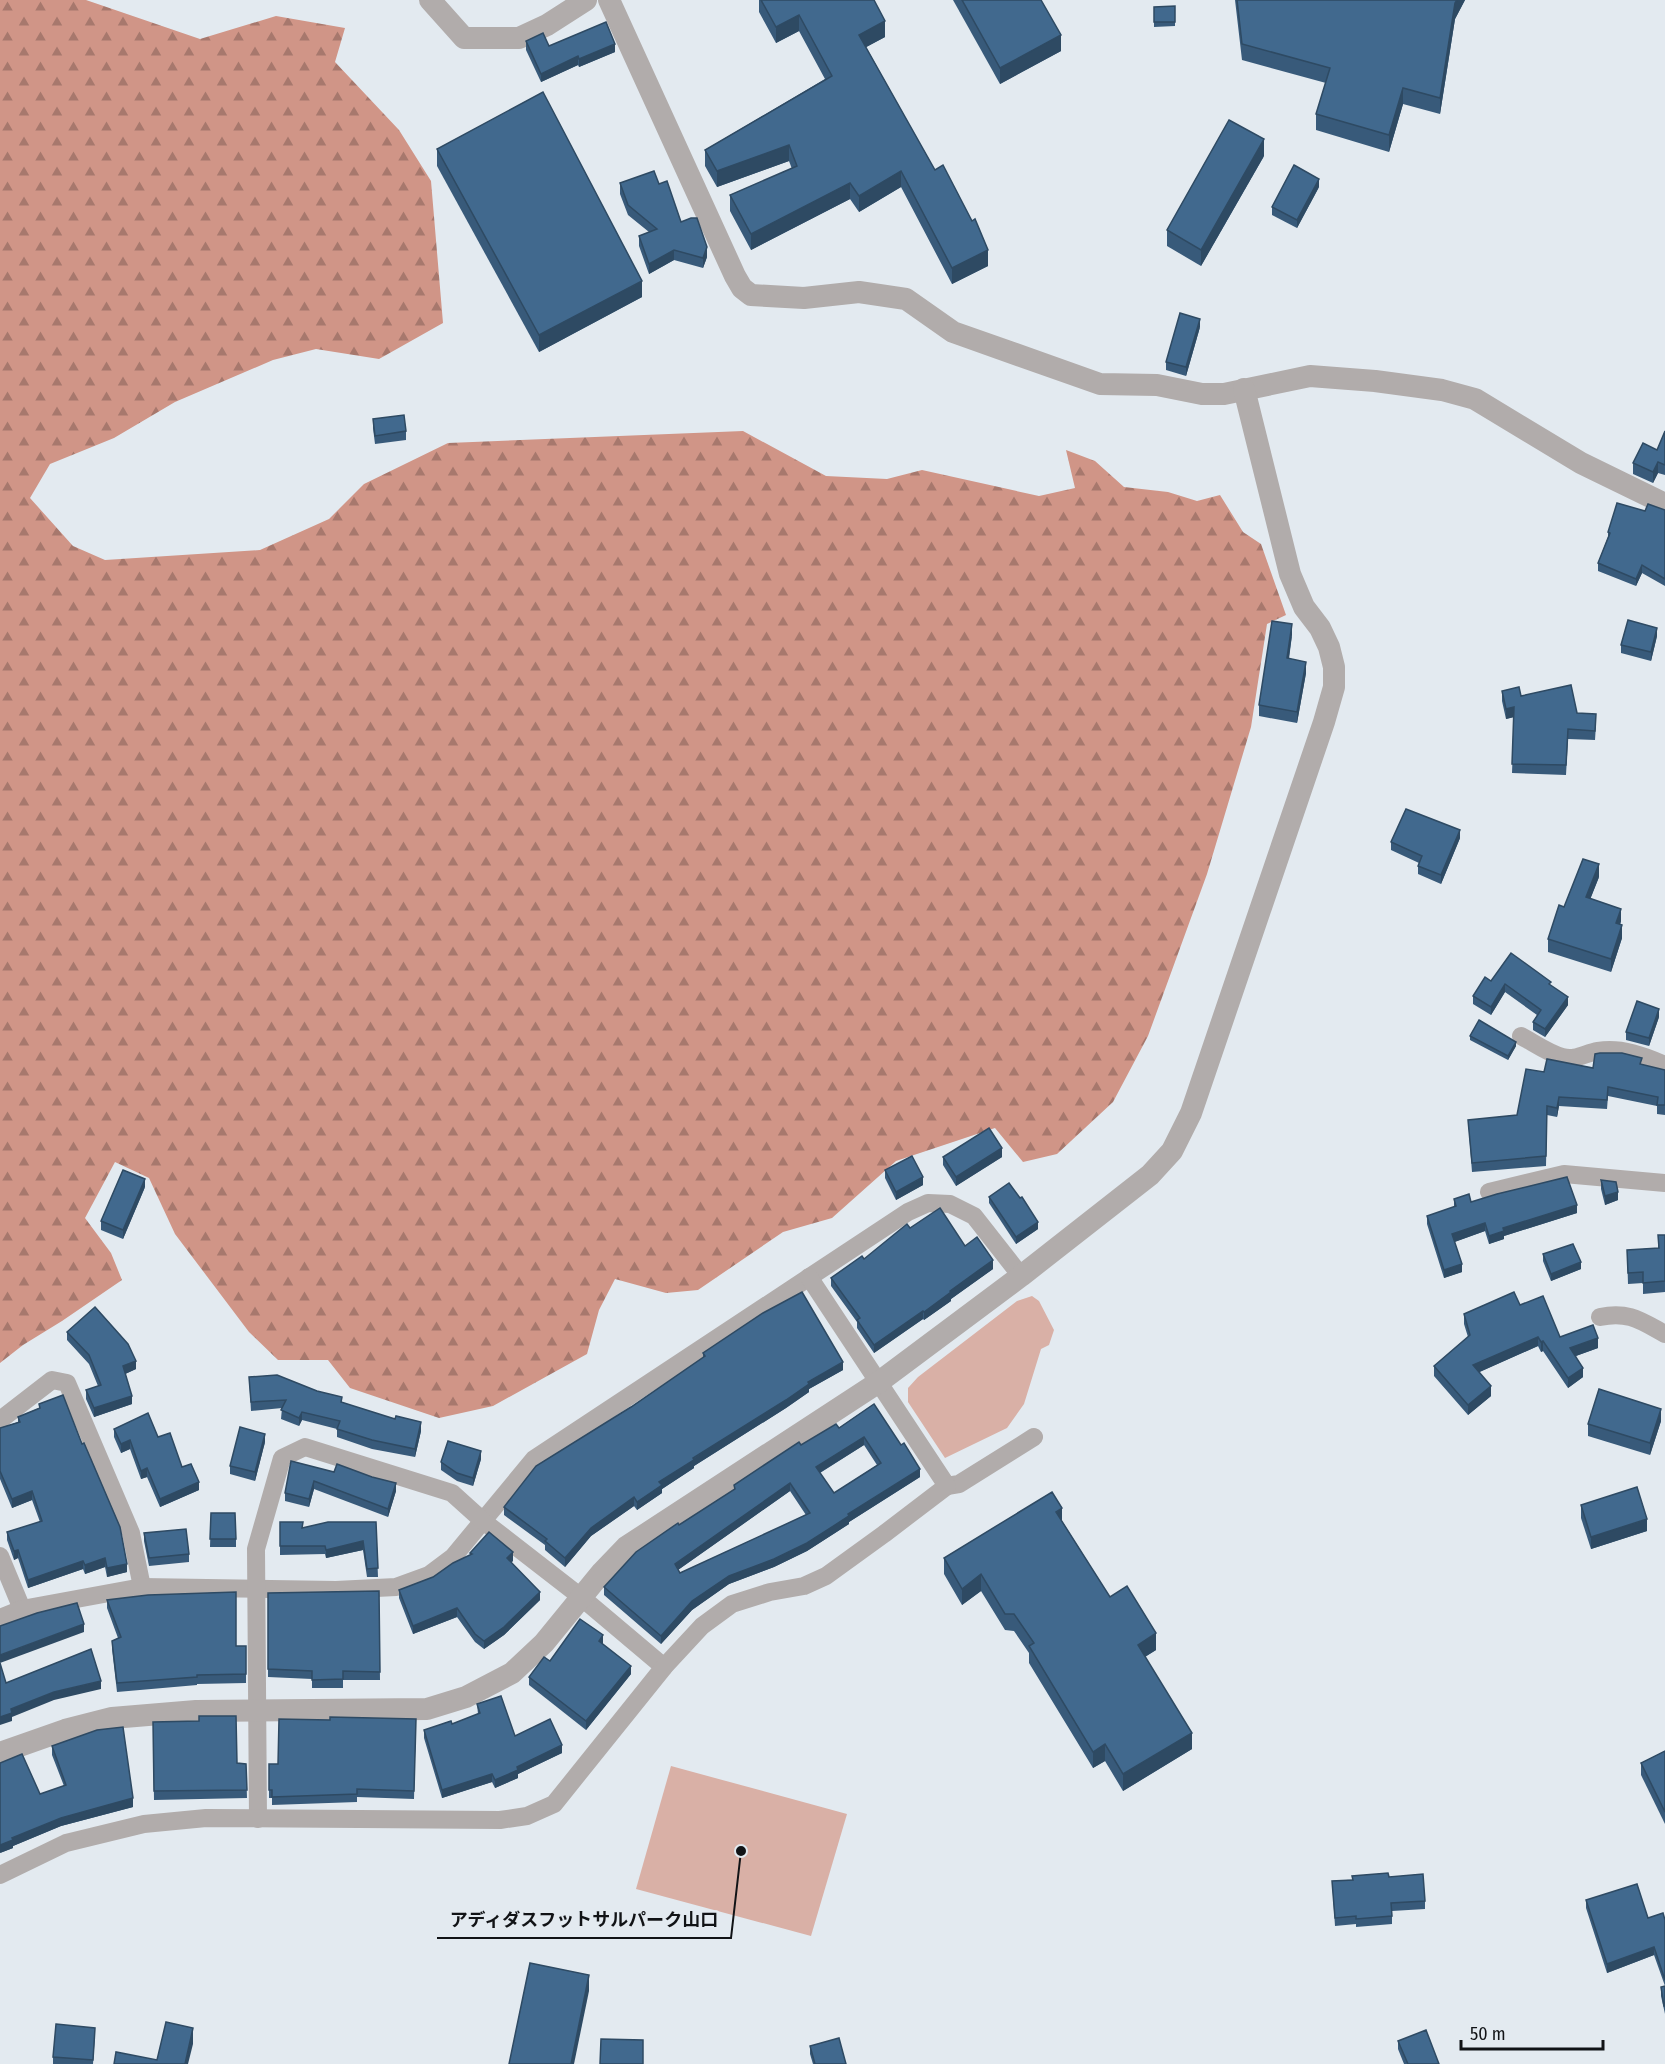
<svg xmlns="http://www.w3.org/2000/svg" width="1665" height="2064" viewBox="0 0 1665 2064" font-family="'Fira Sans Condensed','Noto Sans JP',sans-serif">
<defs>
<pattern id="forest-firs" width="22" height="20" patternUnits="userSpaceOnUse" patternTransform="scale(1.5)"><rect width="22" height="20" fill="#d09587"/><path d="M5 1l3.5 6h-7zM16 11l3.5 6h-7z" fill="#a7786d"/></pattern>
</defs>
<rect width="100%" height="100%" fill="#e3eaf0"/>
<g fill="#d9b0a6">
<path d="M1032,1296l7,5 15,29 -5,15 -8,4 -17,55 -17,24 -62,30 -37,-56v-14l10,-11 99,-76z"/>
<path d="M671,1766l176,48 -36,122 -175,-47z"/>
</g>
<path fill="url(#forest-firs)" d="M0,0h86l114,39 76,-23 69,12 -10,34 64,68 32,51 12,142 -64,36 -63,-10 -43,11 -98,42 -61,36 -64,26 -20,34 43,48 32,14 155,-10 69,-31 35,-35 84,-41 295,-12 83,45 61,3 35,-9 117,26 36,-8 -9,-38 29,11 29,26 44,5 29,9 23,-6 23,37 18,12 25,71 -19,9 -16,103 -44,147 -59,162 -35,66 -56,52 -34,8 -28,-34 -99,33 -64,57 -49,14 -85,58 -32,3 -51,-14 -16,31 -12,44 -94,52 -54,12 -89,-30 -22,-28h-50l-29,-28 -74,-98 -26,-56 -34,-16 -30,56 26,35 11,27 -60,41 -39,24 -23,18z"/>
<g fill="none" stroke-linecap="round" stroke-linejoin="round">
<g stroke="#b1acab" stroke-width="18">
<path d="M1521,1036c13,7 27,17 41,21 14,4 23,-4 36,-6 23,-4 47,5 67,14"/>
<path d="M1489,1192l75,-18 101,9"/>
<path d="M1600,1317c29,-6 41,4 65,17"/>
<path d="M0,1420l52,-40 15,3 64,150 11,54"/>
<path d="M947,1486l12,-2 75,-47"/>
<path d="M0,1556l22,53"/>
<path d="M0,1618l22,-9 120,-22 194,3 60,-3 33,-12 24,-18 81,-98 374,-247 20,-9 22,1 24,12 47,60"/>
<path d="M258,1819l-2,-270 26,-91 23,-11 147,46 31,28 98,76 83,70"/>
<path d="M0,1875l66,-32 78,-19 62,-6 294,2 27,-4 27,-12 110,-137 38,-41 30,-22 38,-12 34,-6 22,-10 58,-42 63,-48 -138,-209"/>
</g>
<g stroke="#b1acab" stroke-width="22">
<path d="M430,0l34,38h55l28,-13 39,-25"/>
<path d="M609,0l126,276 7,12 9,7 53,3 55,-6 47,7 47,33 147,52 57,1 45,9h22l86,-18 65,5 67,9 33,9 106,64 84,41"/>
<path d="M0,1753l65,-23 47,-12 84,-7 231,-2 39,-12 46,-24 32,-30 58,-71 24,-25 253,-165 142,-106 129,-101 22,-24 19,-38 133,-391 10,-35v-20l-5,-20 -9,-19 -16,-21 -14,-33 -46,-185"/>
</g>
</g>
<g fill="#385a7a" fill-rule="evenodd">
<path d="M759,0h115l11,37 -19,10 122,219 -36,18 -51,-97 -42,25 -9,-13 -99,51 -21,-39v-16l62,-26 -3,-8 -72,26 -12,-21v-16l120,-71 -26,-48 -23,12 -17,-31z"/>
<path d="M953,0h88l20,51 -61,33z"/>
<path d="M1235,0h230l-10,19 -15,95 -37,-10 -14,48 -73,-22v-16l10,-31 -84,-23z"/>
<path d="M1175,6v20l-21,1v-20z"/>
<path d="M526,41l23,5 66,6 -36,15 -1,-2 -37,17 -15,-32z"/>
<path d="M437,149l205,148 -103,55 -102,-186z"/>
<path d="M1264,156l-63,110 -34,-20v-16z"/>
<path d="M620,183l39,1 22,38 26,35 -4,11 -29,-8 -25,14 -10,-28v-10l10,-4 -21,-17 -8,-21z"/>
<path d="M1319,187l-22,41 -25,-13v-8z"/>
<path d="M1200,327l-14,49 -20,-6v-8z"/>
<path d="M373,419l33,12v9l-31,4 -2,-16z"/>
<path d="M1665,431v44l-7,-2 -5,10 -20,-9v-11l24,-13z"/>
<path d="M1665,510v76l-23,-13 -6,13 -38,-15v-8l10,-26v-5l37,-21z"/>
<path d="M1292,635l-3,24 17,14 -9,50 -38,-7v-11z"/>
<path d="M1657,636l-6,25 -30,-8v-8z"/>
<path d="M1502,691l75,22 19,11 -1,16 -27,-1 -2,36 -54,-2 2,-56 -8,2 -4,-18z"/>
<path d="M1460,838l-19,46 -23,-10v-8l1,-3 -28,-13v-8z"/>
<path d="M1599,877l-9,22 31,22 -1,4 2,13 -11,34 -63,-20v-13l16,-32z"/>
<path d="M1491,981l60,5 17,19 -23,32 -12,-7v-8l4,-7 -32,-23 -14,23 -18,-11v-8z"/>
<path d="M1659,1017l-10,29 -23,-6v-8z"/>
<path d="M1470,1036l46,10 -8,14 -38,-20z"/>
<path d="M1642,1065l23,5v45l-8,-1v-8l-49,-10 -1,13 -48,-3 -2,11 -10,-2 -1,51 -74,6 -4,-52 49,-5 27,-43z"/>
<path d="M943,1157h59l-46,29 -13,-21z"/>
<path d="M885,1170l38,15 -27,15 -11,-22z"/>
<path d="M1601,1180l17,20 -13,5 -4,-16z"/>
<path d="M145,1187l-22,52 -22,-9v-9z"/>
<path d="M989,1197l49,32 -22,15 -27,-41z"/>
<path d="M1454,1199l17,3 106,11 -73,23v3l-15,5 -4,-13 -31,11 8,30 -18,6 -17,-54v-8l27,-9z"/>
<path d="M910,1228l55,18 28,23 -42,30v2l-27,19 -1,-1 -49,34 -17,-25v-6l-26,-36v-8l33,-19z"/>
<path d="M1658,1235h7v57l-22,2v-11l-15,1 -1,-34 31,-2z"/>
<path d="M1543,1254l38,15 -30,12 -8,-20z"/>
<path d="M1520,1305l40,32 38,11 -22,8 7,21 -15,11 -25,-37 -2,1 -3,-6 -59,26 12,24 -23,19 -34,-39v-10l34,-29 -4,-13v-10z"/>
<path d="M67,1332l69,37 -11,5 7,30 -38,13 -8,-18v-9l12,-4 -9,-22 -22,-24z"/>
<path d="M703,1353l140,17 -34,19v3l-23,16 -92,58v2l-32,21v4l-25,17 -3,-4 -43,30 -26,31 -20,-17v-5l-41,-30v-8l127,-100 72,-49z"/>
<path d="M249,1377l93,25 79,29 -6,26 -43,-8 -35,-12v-8l-35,-9 -3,6 -18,-7 1,-11 -31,3z"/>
<path d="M39,1404l88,168 -20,5 -2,-10 -20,7 -2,-5 -55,19 -10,-30 -4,2 -7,-20v-8l33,-10 -8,-22 -20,8 -12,-29v-51l18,-6v-5l21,-9z"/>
<path d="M874,1404l46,73 -71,45v2l-42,27 -33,16 -45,17 -37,26 -31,34 -57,-49v-8l75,-62 55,-35v-5l67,-40 38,-17zM864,1445l13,20 -43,28 -14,-20zM790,1491l16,24 -126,58 -2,-3z"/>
<path d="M1661,1421l-11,34 -62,-19v-12z"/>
<path d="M114,1429l44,8 41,53 -39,17 -13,-30 -6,2 -11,-30 -9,4 -7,-16z"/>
<path d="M265,1442l-10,39 -25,-7v-8z"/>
<path d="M481,1459l-8,27 -16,-5 -16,-11v-8z"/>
<path d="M334,1472l62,19 -8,26 -74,-28 -5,18 -24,-6v-8z"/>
<path d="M1581,1505l66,26 -56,18 -10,-31z"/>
<path d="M211,1513l25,26v8h-26z"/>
<path d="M1062,1521l48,76 46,53 -11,7 47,92 -69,42 -18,-30 -12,7 -64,-105v-10l-15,-22 -9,-1 -24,-39 -19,14 -18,-31v-16z"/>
<path d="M280,1522l23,6 73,-6 2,55h-11l-4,-27 -37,8 -1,-4 -45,1z"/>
<path d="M144,1533l45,21v8l-40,4 -5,-25z"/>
<path d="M470,1553l43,8 -2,1 29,38 -36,35 -20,14 -9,-7 -18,-25 -44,17 -14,-36v-8l34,-13 37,-22z"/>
<path d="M379,1591l1,89h-37v8h-31v-9l-44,-2v-84z"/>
<path d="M107,1600l129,46h10v37l-49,1v1l-80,7 -5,-43v-8l6,-3 -11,-30z"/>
<path d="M602,1644l29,30 -45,56 -57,-45v-8l21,-16z"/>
<path d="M477,1704l38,32 47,17 -44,21v4l-23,10 -3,-6 -50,16 -18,-60v-8l28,-6 26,-10z"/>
<path d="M416,1719l-2,80 -57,-2v5l-85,3v-7h-3v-34h9l52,-44z"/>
<path d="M153,1722l84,41 9,1 1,34 -93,2z"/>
<path d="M52,1746l81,61 -72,19 -48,20v2l-13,5 40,-59 24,-8 -12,-31z"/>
<path d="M1665,1751v73l-24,-49v-12z"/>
<path d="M1389,1877l36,24v8l-33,2v13l-36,3v-3l-21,2 -3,-45z"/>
<path d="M1586,1900l62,18 17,2v94l-4,-18v-9l4,-1 -11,-31 -47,18 -21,-65z"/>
<path d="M95,2036l-2,28h-40v-7z"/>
<path d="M1398,2041l41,23h-35l-6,-15z"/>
<path d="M810,2046l36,18h-33l-3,-10z"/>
</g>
<g fill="#2e4a63">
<path d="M1457,0h8l-10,19 -15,95v-16l15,-95z"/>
<path d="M799,15v16l-23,12v-16z"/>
<path d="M885,21v16l-26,14v-16z"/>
<path d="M1061,35v16l-61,33v-16z"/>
<path d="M615,44v8l-36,15v-8z"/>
<path d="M578,56v9l-37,17v-8z"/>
<path d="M1403,88v16l-14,48v-17z"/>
<path d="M1264,139v17l-63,110v-16z"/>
<path d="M789,145v16l-72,26v-16z"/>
<path d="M901,171v16l-42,25v-16z"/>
<path d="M1319,179v8l-22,41v-8z"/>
<path d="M850,183v16l-99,51v-16z"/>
<path d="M707,247v10l-4,11v-10z"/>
<path d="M674,250v10l-25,14v-10z"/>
<path d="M988,250v16l-36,18v-16z"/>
<path d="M642,281v16l-103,55v-17z"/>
<path d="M1200,319v8l-14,49v-9z"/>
<path d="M1658,462v11l-5,10v-11z"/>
<path d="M1642,565v8l-6,13v-7z"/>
<path d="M1292,624v11l-5,35v-12z"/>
<path d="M1657,628v8l-6,25v-9z"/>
<path d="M1306,662v11l-9,50v-11z"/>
<path d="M1514,707v10l-8,2v-10z"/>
<path d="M1460,830v8l-19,46v-9z"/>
<path d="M1599,864v13l-13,33v-13z"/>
<path d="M1621,909v12l-5,15v-13z"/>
<path d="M1622,925v13l-11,34v-13z"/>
<path d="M1505,984v8l-14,23v-8z"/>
<path d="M1568,997v8l-23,32v-8z"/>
<path d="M1659,1009v8l-10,29v-8z"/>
<path d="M1516,1042v4l-8,14v-4z"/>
<path d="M1559,1097v9l-2,11v-9z"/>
<path d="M1002,1148v9l-46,29v-9z"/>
<path d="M923,1177v8l-27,15v-8z"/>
<path d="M145,1179v8l-22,52v-9z"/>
<path d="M1618,1192v8l-13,5v-9z"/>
<path d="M1577,1205v8l-73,23v3l-15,5v-8l14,-8z"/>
<path d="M1038,1222v7l-22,15v-7z"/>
<path d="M1485,1223v8l-33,12v-9z"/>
<path d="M993,1260v9l-42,30v2l-27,19v-8l26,-21z"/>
<path d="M1581,1262v7l-30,12v-7z"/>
<path d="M1462,1264v8l-18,6v-8z"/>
<path d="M923,1311v8l-49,34v-8z"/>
<path d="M1538,1337v9l-65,29v-10z"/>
<path d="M1598,1338v10l-28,10v-10z"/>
<path d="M1543,1341v10l-2,1v-10z"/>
<path d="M136,1361v8l-13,6v-9z"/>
<path d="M843,1362v8l-34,19v3l-23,16 -92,58v2l-32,21v4l-25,17v-8l22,-20 149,-100z"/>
<path d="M1583,1368v9l-15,11v-10z"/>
<path d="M1491,1386v10l-23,19v-10z"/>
<path d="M132,1396v8l-38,13v-9z"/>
<path d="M1661,1409v12l-11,34v-12z"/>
<path d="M302,1412v8l-3,6v-8z"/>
<path d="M421,1422v9l-6,26v-8z"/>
<path d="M265,1434v8l-10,39v-9z"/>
<path d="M864,1437v8l-48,30v-8z"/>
<path d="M130,1440v9l-9,4v-9z"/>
<path d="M481,1451v8l-8,27v-8z"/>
<path d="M147,1468v9l-6,2v-8z"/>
<path d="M920,1469v8l-71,45v2l-42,27 -33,16 -45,17 -37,26 -31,34v-8l31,-35 37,-25 119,-62z"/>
<path d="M314,1481v8l-5,18v-8z"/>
<path d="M199,1482v8l-39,17v-8z"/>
<path d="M396,1483v8l-8,26v-8z"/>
<path d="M790,1483v8l-115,81v-8z"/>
<path d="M32,1491v9l-20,8v-9z"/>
<path d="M634,1497v9l-43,30 -26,31v-9l26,-30z"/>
<path d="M1062,1508v16l-6,-12z"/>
<path d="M1647,1519v12l-56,18v-12z"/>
<path d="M363,1541v9l-37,8v-8z"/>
<path d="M18,1550v8l-4,2v-9z"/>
<path d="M513,1552v9l-6,5v-8z"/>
<path d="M105,1558v9l-20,7v-9z"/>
<path d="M83,1561v8l-55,19v-8z"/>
<path d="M127,1564v8l-20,5v-9z"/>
<path d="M981,1574v17l-19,14v-16z"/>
<path d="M540,1592v8l-36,35 -20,14v-8z"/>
<path d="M457,1608v9l-44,17v-8z"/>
<path d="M84,1624v8l-84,31v-8z"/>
<path d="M1156,1633v17l-18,11v-16z"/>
<path d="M603,1635v8l-4,6v-8z"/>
<path d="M631,1666v8l-45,56v-9z"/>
<path d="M101,1681v8l-47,11 -42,17v4l-12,4v-8l11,-8 43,-17z"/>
<path d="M1192,1733v16l-69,42v-17z"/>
<path d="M1105,1744v17l-12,7v-16z"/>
<path d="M562,1745v8l-44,21v4l-23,10v-8l22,-13z"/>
<path d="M492,1774v8l-50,16v-8z"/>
<path d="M133,1798v9l-72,19 -48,20v2l-13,5v-8l12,-7 49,-20z"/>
<path d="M1654,1947v8l-47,18v-9z"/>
<path d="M589,1975v16l-15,73h-3z"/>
<path d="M193,2028v16l-5,20h-3z"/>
</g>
<g fill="#41698e" stroke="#2e4a63" stroke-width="1.5" fill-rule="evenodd">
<path d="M761,0h113l11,21 -26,14 76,135 8,-5 29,56 3,-2 13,31 -36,18 -51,-97 -42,25 -9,-13 -99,51 -21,-39 67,-29 -8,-21 -72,26 -12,-21 127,-74 -33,-61 -23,12z"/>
<path d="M962,0h79l20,35 -61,33z"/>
<path d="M1237,0h220l-2,3 -15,95 -37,-10 -14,47 -73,-21 14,-46 -88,-24z"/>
<path d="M1175,6v16h-21v-15z"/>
<path d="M606,22l9,22 -36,15 -1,-3 -37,18 -15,-33 17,-8 6,13z"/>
<path d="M543,92l99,189 -103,54 -102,-186z"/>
<path d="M1229,120l35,19 -63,111 -34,-20z"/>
<path d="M1294,165l25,14 -22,41 -25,-13z"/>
<path d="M654,171l5,13 8,-3 14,41 10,-4h6l10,29 -4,11 -29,-8 -25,14 -10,-28 18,-7 -29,-24 -8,-22z"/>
<path d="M1180,313l20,6 -14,48 -20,-5z"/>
<path d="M404,415l2,16 -31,5 -2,-17z"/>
<path d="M1665,431v34l-7,-3 -5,10 -20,-9 10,-20 14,7z"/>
<path d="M1617,503l28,8 3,-7 17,6v69l-23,-14 -6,14 -38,-16 12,-30 -2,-1z"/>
<path d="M1628,620l29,8 -6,24 -30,-7z"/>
<path d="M1272,621l20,3 -5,34 19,4 -9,50 -38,-7z"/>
<path d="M1571,685l6,28 19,1 -1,17 -27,-2 -2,36 -54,-1 2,-57 -8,2 -4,-18 17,-4 2,9z"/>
<path d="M1406,809l54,21 -19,45 -23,-9 4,-10 -31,-14z"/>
<path d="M1583,859l16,5 -13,33 35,12 -5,14 6,2 -11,34 -63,-20 11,-34 5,2z"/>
<path d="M1511,953l40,29 -2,2 19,13 -23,32 -12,-7 8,-12 -36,-26 -14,23 -18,-11 12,-19 6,4z"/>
<path d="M1637,1001l22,8 -10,29 -23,-6z"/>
<path d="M1479,1020l37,22 -8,14 -38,-20z"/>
<path d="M1600,1053h22l20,5 -2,6 25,6v35h-8l1,-8 -50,-10 -1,13 -48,-3 -2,11 -10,-2 -1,50 -74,7 -4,-43 49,-5 9,-46 18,3 3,-13 46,9 2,-14z"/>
<path d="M989,1128l13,20 -46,29 -13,-20z"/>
<path d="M912,1156l11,21 -27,15 -11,-22z"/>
<path d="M123,1170l22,9 -22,51 -22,-9z"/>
<path d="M1567,1177l10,28 -74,23 1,3 -15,5 -4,-13 -33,11 10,30 -18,6 -17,-54 29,-10 -2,-7 15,-5 2,8 26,-8z"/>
<path d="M1601,1180l15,2 2,10 -13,4z"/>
<path d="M1009,1183l11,15 2,-1 16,25 -22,15 -27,-40z"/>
<path d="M940,1208l25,38 12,-9 16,23 -43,31 1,1 -27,20 -1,-1 -49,34 -17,-25 3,-2 -29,-40 31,-22 2,3 43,-35 3,4z"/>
<path d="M1658,1235h7v46l-22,2v-11l-15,1 -1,-23 32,-2z"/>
<path d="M1573,1244l8,18 -30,12 -8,-20z"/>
<path d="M802,1292l41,70 -35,20 1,2 -23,16 -93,58 1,2 -35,22 3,3 -25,17 -3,-5 -43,31 -26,30 -20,-17 2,-2 -43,-32 32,-41 95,-59 74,-51 -2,-3 60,-40z"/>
<path d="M1514,1292l6,13 23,-9 17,41 33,-12 5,13 -28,10 13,20 -15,10 -25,-37 -2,1 -3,-5 -65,28 18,21 -23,19 -34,-39 36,-31 -6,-21z"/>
<path d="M95,1307l33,37 8,17 -13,5 9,30 -38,12 -8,-18 15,-5 -12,-30 -22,-23z"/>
<path d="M277,1375l40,16 25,6 -1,5 54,17 1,-3 25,6 -6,27 -43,-9 -35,-11 3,-8 -38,-9 -3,6 -18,-8 5,-10 -35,2 -2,-25z"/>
<path d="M1599,1389l62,20 -11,34 -62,-19z"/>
<path d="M63,1395l19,49 2,-1 36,84 7,37 -20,4 -2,-10 -20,7 -2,-4 -55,19 -10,-30 -4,1 -7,-19 35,-11 -10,-30 -20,8 -12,-28v-43l20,-6 -2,-5 22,-9 -1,-4z"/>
<path d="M874,1404l27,41 3,-2 16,26 -72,45 1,2 -42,27 -33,16 -45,17 -37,25 -31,35 -57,-49 32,-35 42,-29 1,2 56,-36 -1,-4 65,-43 2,3 35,-21 3,4zM864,1437l17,26 -47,30 -18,-26zM790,1483l20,30 -130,60 -5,-9z"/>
<path d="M148,1413l10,24 12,-4 12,34 9,-3 8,18 -39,17 -13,-31 -6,3 -11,-31 -9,4 -7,-15z"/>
<path d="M240,1427l25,7 -10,38 -25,-6z"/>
<path d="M448,1441l33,10 -8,27 -16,-5 -16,-11z"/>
<path d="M291,1461l43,11 3,-8 35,13 24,6 -8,26 -74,-28 -5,18 -24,-6z"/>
<path d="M1637,1487l10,32 -56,18 -10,-32z"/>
<path d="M1052,1492l10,16 -6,4 54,85 17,-11 29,47 -18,12 54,88 -69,41 -18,-30 -12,8 -64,-106 5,-3 -20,-29h-9l-24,-40 -19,15 -18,-31z"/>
<path d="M211,1513h24l1,26h-26z"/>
<path d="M280,1522h23l-1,6 26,-6h48l2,46 -11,1 -4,-28 -37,9 -1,-4h-45z"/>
<path d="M186,1529l3,25 -40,4 -5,-25z"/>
<path d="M489,1532l24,20 -6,6 33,34 -36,35 -20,14 -9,-7 -18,-26 -44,18 -14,-36 34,-13 20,-14 19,-9 -2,-1z"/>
<path d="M379,1591l1,81 -37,-1v8l-31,1v-9l-44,-2v-76z"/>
<path d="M236,1592v54h10v28l-49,1v2l-80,6 -5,-42 9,-4 -14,-37 41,-5z"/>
<path d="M77,1603l7,21 -84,31v-29l37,-13z"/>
<path d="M580,1619l23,16 -4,6 32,25 -45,55 -57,-44 15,-20 6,4z"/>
<path d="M91,1649l10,32 -47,11 -43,17 1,4 -12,4v-54l6,20z"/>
<path d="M501,1696l14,40 35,-17 12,26 -45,22 1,3 -23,10 -3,-6 -50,16 -18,-60 27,-9 1,3 28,-11 -3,-9z"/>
<path d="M199,1716h37l1,47 9,1 1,26 -93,1 -1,-69 46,-1z"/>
<path d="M330,1717l86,2 -2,72 -57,-2v5l-85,3v-7h-3v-26h9l1,-45 51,1z"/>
<path d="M123,1727l10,71 -72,20 -49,20 1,2 -13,5v-82l22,-9 18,40 26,-9 -14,-39 45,-16z"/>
<path d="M1665,1751v61l-24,-49z"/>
<path d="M1388,1873l1,4 34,-3 2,27 -34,2 1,13 -36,3v-3l-21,2 -3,-37 21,-1 -1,-4z"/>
<path d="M1637,1884l11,34 15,-5 2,7v60l-11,-33 -47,17 -21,-64z"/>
<path d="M530,1963l59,12 -18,89h-62z"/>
<path d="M1665,1986v20h-1l-3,-19z"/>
<path d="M166,2022l27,6 -8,36h-71l2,-12 41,8z"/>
<path d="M56,2024l39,4 -2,32 -40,-3z"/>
<path d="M1426,2030l13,34h-31l-10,-23z"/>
<path d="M839,2038l7,26h-31l-5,-18z"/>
<path d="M601,2039l42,1v24h-43z"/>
</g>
<path fill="none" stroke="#111316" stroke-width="2" d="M741 1851L731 1938H437"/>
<circle fill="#111316" stroke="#e3eaf0" stroke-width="2" cx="741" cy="1851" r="6"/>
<g font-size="18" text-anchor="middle" font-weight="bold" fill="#111316" stroke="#e3eaf0" stroke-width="5" stroke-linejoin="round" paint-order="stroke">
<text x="584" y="1926">アディダスフットサルパーク山口</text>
</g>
<path d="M1461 2040v9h142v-9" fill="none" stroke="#111316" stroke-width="3"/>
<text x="1470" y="2040" font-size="18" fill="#111316" stroke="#e3eaf0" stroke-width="4.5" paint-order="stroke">50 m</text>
</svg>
